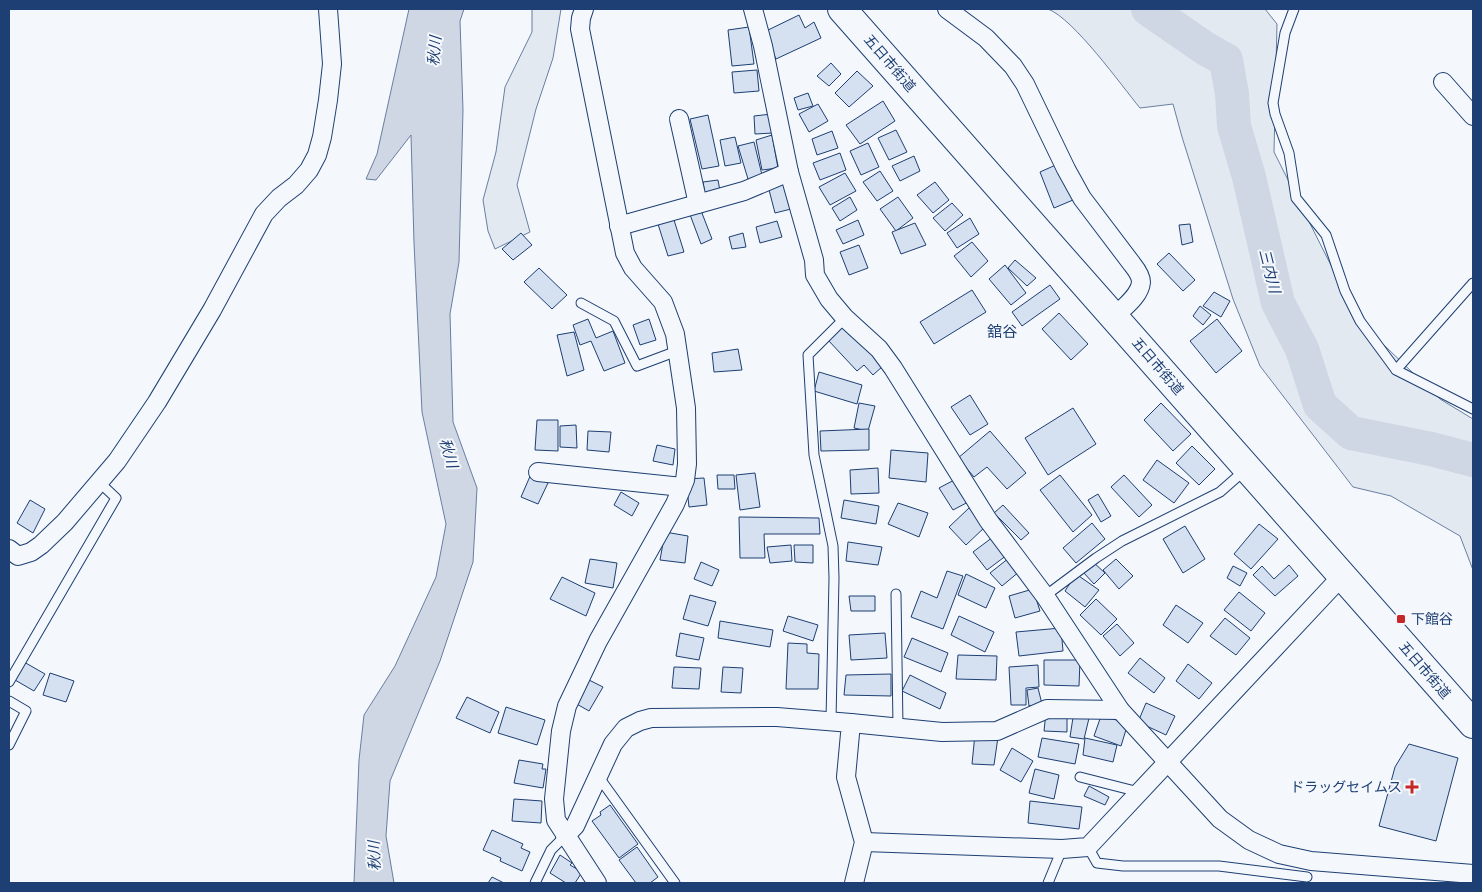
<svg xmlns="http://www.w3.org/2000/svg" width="1482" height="892" viewBox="0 0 1482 892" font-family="Quicksand,'Noto Sans JP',sans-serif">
<rect width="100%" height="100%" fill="#f4f7fb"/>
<g fill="#e3e9f0" stroke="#687fa3">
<path d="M532,9h29l-8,49 -17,51 -19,76 13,47 -35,17 -7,-18 -5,-31 13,-48 9,-65 27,-55z"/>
<path d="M1048,9h217l12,15 -3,128 85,169 81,78 33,20v151l-13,-34 -69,-40 -38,-9 -93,-121 -27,-67 -51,-162 -9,-33 -33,4c-19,-23 -66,-89 -92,-99z"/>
</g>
<path fill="#cfd7e4" stroke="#687fa3" d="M409,9h55l-4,12 3,89 -4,152 -9,52 3,108 24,66 -4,74 -33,99 -50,120 -4,55 8,47h-40l5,-123 5,-45 31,-49 41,-89 10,-53 -24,-112 -8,-169 -3,-108 -35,45 -10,-1 11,-25z"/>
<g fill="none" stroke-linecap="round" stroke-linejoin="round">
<path stroke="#cfd7e4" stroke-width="34" d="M1148,9l58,40 20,11 6,34 2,32 15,51 29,126 24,46 18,56 31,28 80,16 42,11"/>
</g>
<g fill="#d5e0f0" stroke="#1d3f73">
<path d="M799,15l6,13 9,-6 7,16 -45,21 -12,-27z"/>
<path d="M749,27l5,37 -22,2 -4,-36z"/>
<path d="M831,63l10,11 -12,12 -12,-10z"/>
<path d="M757,70l2,21 -25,2 -2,-21z"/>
<path d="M857,71l16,15 -24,21 -14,-14z"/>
<path d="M808,93l5,13 -15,4 -4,-12z"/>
<path d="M883,101l12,20 -35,23 -14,-19z"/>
<path d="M818,104l10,17 -19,11 -10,-18z"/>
<path d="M772,114l1,19 -18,1 -1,-18z"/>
<path d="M708,115l11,51 -17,3 -12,-50z"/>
<path d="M896,130l11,22 -18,8 -11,-22z"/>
<path d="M832,131l6,17 -21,7 -5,-16z"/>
<path d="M772,135l6,33 -16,2 -6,-30z"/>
<path d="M735,137l6,26 -16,3 -5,-26z"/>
<path d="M754,142l8,33 -14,4 -10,-33z"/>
<path d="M868,143l11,24 -18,8 -11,-24z"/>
<path d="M840,153l6,17 -26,10 -7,-17z"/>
<path d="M914,156l6,15 -20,10 -8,-15z"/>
<path d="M1058,164l15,36 -19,8 -14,-36z"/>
<path d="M880,171l13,20 -16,10 -14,-19z"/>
<path d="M845,173l11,18 -26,14 -11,-18z"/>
<path d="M718,180l2,11 -15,3 -2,-12z"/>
<path d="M782,181l9,28 -16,4 -7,-27z"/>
<path d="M935,182l14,18 -16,13 -16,-18z"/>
<path d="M850,197l7,13 -17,11 -8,-13z"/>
<path d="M898,197l15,21 -17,13 -16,-22z"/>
<path d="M952,203l11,12 -18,16 -12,-13z"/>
<path d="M700,208l12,31 -11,5 -12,-32z"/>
<path d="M970,218l9,16 -22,14 -10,-15z"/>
<path d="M674,220l10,32 -16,4 -10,-32z"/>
<path d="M858,220l6,15 -21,9 -7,-14z"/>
<path d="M777,221l5,16 -22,6 -4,-16z"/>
<path d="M915,223l11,22 -25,9 -9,-22z"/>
<path d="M1190,224l3,18 -11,3 -3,-20z"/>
<path d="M521,233l11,12 -19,15 -11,-11z"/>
<path d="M743,233l3,14 -14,2 -3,-12z"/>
<path d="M972,242l16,19 -17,16 -17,-21z"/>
<path d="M859,245l9,23 -19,7 -9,-23z"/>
<path d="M1169,253l26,27 -12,11 -26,-27z"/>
<path d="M1015,260l21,18 -9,8 -19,-18z"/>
<path d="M1005,265l21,28 -15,12 -22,-26z"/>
<path d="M539,268l28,27 -15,14 -28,-27z"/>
<path d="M1050,285l10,14 -38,27 -10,-14z"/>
<path d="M972,290l14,22 -52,32 -14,-22z"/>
<path d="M1214,292l16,9 -9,16 -18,-11z"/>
<path d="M1200,306l11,9 -8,10 -10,-9z"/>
<path d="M1059,313l29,31 -17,16 -29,-31z"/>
<path d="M588,319l8,19 17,-7 12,32 -21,8 -13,-30 -11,4 -7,-20z"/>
<path d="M649,319l7,21 -16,5 -7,-20z"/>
<path d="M1217,319l25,32 -26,22 -26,-32z"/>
<path d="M845,324l38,42 -10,9 -9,-10 -7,6 -29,-31z"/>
<path d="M574,332l10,38 -17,6 -10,-41z"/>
<path d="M738,349l4,21 -28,2 -2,-19z"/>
<path d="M819,372l43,13 -5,19 -43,-13z"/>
<path d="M970,395l18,29 -18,11 -19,-28z"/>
<path d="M859,403l16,3 -7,25 -14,-3z"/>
<path d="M1161,403l30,31 -18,17 -29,-31z"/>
<path d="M1073,408l23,36 -48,31 -23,-37z"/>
<path d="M537,420h21v31l-23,-1z"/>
<path d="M576,425l1,23 -17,-1v-21z"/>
<path d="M869,429v21l-48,1 -1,-20z"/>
<path d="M588,431l23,1 -2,20 -22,-2z"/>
<path d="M990,431l36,42 -19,16 -20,-22 -13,10 -16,-19z"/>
<path d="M657,445l18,4 -2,16 -20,-4z"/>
<path d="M1192,446l23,23 -16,16 -23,-22z"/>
<path d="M891,450l37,3 -2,29 -37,-4z"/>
<path d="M1157,460l32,23 -15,20 -31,-23z"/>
<path d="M878,468l1,25 -28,1 -1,-24z"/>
<path d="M755,473l5,34 -20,3 -4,-35z"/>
<path d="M531,474l17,9 -10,21 -17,-7z"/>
<path d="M717,475h17l1,14h-17z"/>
<path d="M1060,475l32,40 -19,17 -33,-42z"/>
<path d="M1124,475l28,30 -13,12 -28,-30z"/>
<path d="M704,478l3,27 -18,2 -3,-28z"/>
<path d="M958,478l14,22 -19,10 -14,-22z"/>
<path d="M621,492l18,11 -7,13 -18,-11z"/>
<path d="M1098,494l13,22 -10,6 -13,-22z"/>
<path d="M30,500l15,9 -12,24 -16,-10z"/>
<path d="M844,500l35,6 -3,18 -35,-6z"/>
<path d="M898,503l30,10 -9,24 -31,-13z"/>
<path d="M1003,505l26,28 -8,7 -27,-27z"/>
<path d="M969,508l17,18 -20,19 -17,-18z"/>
<path d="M739,517l80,1 1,16h-56l1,24h-25z"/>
<path d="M1092,523l13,16 -29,24 -13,-15z"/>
<path d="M1259,524l19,15 -27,30 -17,-15z"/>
<path d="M1185,526l20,33 -22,14 -20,-34z"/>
<path d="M665,532l23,4 -3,27 -25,-3z"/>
<path d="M993,537l14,18 -20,15 -14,-18z"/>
<path d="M848,542l34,5 -4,18 -32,-4z"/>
<path d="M791,545l1,16 -22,2 -3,-16z"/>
<path d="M794,545h19v18l-18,-1z"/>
<path d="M1009,558l11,13 -18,15 -12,-13z"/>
<path d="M590,559l27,4 -4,25 -28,-5z"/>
<path d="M1116,559l17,17 -14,13 -16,-19z"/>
<path d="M701,562l18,8 -7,16 -18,-7z"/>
<path d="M1093,562l12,11 -11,11 -11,-12z"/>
<path d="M1289,565l9,11 -23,20 -22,-21 9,-9 12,13z"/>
<path d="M1233,566l14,7 -7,13 -13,-8z"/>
<path d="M947,571l16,5 -20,53 -32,-12 10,-26 16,7z"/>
<path d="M966,574l29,14 -9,20 -28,-13z"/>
<path d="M1076,574l23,16 -14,17 -20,-16z"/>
<path d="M562,577l33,16 -9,23 -36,-17z"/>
<path d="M1033,589l7,22 -25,7 -6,-22z"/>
<path d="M1239,592l26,21 -14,18 -27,-21z"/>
<path d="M690,595l26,7 -8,24 -25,-7z"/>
<path d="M849,596h26v15h-24z"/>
<path d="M1096,599l21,20 -16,16 -21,-20z"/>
<path d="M1176,605l27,18 -15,20 -25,-18z"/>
<path d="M788,616l30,9 -5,16 -30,-10z"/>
<path d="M959,616l35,16 -9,20 -34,-17z"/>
<path d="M1225,618l25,20 -14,17 -26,-19z"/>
<path d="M720,621l53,9 -3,17 -52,-9z"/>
<path d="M1117,624l17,19 -14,13 -17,-20z"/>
<path d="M1061,628l2,23 -44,5 -3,-24z"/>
<path d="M680,633l24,5 -5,22 -23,-4z"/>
<path d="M885,633l2,25 -36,2 -2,-25z"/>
<path d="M912,638l36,15 -7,19 -37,-15z"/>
<path d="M788,643l19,1v9l12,1 -1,35h-32z"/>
<path d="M958,655l39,1 -1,24 -40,-1z"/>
<path d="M1140,658l25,20 -11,15 -26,-20z"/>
<path d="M1044,660h36l-1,26 -35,-1z"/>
<path d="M24,662l21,12 -11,17 -19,-11z"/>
<path d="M1188,664l24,19 -13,16 -23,-18z"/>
<path d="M1038,665l1,22 -13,1v17h-15l-2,-38z"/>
<path d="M674,667l27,1 -2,21 -27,-1z"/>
<path d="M723,667l20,1 -2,25 -20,-1z"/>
<path d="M50,673l24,8 -8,21 -23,-7z"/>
<path d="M891,674v22l-47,-1 2,-20z"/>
<path d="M910,675l36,18 -6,16 -38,-18z"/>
<path d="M587,679l16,8 -14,24 -14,-8z"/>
<path d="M1038,688l4,16 -13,2 -2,-16z"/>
<path d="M467,697l32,15 -9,21 -34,-15z"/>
<path d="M1146,703l29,13 -9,19 -28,-13z"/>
<path d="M506,707l39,13 -8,25 -39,-12z"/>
<path d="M1074,711l16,3 -6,25 -14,-2z"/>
<path d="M1046,712l21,1v19l-23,-1z"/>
<path d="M1101,716l27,7 -7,23 -27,-10z"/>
<path d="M975,734l23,3 -4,28 -22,-1z"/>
<path d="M1042,738l37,6 -4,20 -37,-7z"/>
<path d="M1085,738l32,7 -4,17 -30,-7z"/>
<path d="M1409,744l49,14 -22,83 -57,-15 16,-59z"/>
<path d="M1012,748l21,13 -12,21 -21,-12z"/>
<path d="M519,760l24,4 -1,5h4l-3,19 -29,-5z"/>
<path d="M1035,769l24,6 -5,24 -25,-6z"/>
<path d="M1089,786l20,11 -4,8 -21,-9z"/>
<path d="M514,799l28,2 -1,22 -29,-2z"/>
<path d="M1030,801l52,6 -3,22 -51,-6z"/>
<path d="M610,805l28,39 -19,14 -27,-37 9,-6 -1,-3z"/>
<path d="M492,830l31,14 -2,4 9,4 -8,19 -22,-10 1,-3 -18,-8z"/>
<path d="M637,847l21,30 -8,6h-14l-17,-23z"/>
<path d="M560,855l12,8 -2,2 12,7 -7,11h-9l-16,-10z"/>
<path d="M492,877l12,6h-16z"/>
</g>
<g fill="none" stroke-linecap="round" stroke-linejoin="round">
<defs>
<g id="lane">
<path d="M1294,9l-9,24 -12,70 2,11 14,39 7,45 30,37 19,56 15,30 36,49 77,39"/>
<path d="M581,303l33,18 23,45 40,-15"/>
<path d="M1396,370l77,-87"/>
<path d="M896,594l2,133"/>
<path d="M1045,596l51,-38 26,-17 98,-49 25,-22"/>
<path d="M9,682l107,-184 -17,-16"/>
<path d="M9,701l17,10 -17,34"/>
<path d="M831,720l3,-142 -1,-32 -19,-91 -6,-100 37,-37"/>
<path d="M598,776l77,107"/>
<path d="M1080,777l59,15"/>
<path d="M1088,847l9,16 26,3h96l88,11"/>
<path d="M535,883l16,-33 14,-14"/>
<path d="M1048,883l14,-34"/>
</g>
<g id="street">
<path d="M584,9l-3,9 -1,11 45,224 8,15 30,34 12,32 11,74 1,56 -2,16 -10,24 -77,137 -31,65 -6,25 -7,68 2,21 41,63"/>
<path d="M753,9l10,37 26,126 25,88 1,15 14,24 16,19 34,31 14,19 95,152 57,76 75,114 100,109 29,21 30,14 32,7 162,13"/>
<path d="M947,9l39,29 27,28 12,18 41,85 16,29 50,66c4,5 9,12 9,18 -1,14 -18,26 -27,35"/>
<path d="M1443,82l30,34"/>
<path d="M679,119l19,85"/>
<path d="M619,226l125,-35 45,-19"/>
<path d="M538,472l144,15"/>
<path d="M9,549l9,7 13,-4 10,-7 24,-23 52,-61 40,-59 55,-92 52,-96 15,-16 17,-13 13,-15 8,-15 5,-18 6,-37 4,-36 -4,-55"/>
<path d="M851,723l91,9 55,-1 50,-22 73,1"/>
<path d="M565,836l10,-10 38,-82 13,-16 14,-7 11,-3 126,-1 74,6 -5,54 18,65 -10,41"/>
<path d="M864,842l198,7 26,-2 254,-271"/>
</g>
<path id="primary" d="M842,9l631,715"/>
</defs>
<use href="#lane" stroke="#1d3f73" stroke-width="11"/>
<use href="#street" stroke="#1d3f73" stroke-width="20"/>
<use href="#primary" stroke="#1d3f73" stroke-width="30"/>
<use href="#lane" stroke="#f4f7fb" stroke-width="9"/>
<use href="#street" stroke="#f4f7fb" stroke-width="18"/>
<use href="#primary" stroke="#f4f7fb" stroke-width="28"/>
</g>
<g fill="#c62828" stroke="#f4f7fb" stroke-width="2">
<rect x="1396" y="614" width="10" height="10" rx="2.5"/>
<path d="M1409.5 779.5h5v5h5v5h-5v5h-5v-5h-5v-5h5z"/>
</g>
<g text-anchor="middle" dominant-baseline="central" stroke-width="4" stroke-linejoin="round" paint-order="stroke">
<g font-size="14" fill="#1d3f73" stroke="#f4f7fb">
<text transform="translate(890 63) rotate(49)">五日市街道</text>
<text transform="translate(1158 366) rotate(49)">五日市街道</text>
<text transform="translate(1425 670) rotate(49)">五日市街道</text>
</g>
<g font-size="14" fill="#1d3f73" stroke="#f4f7fb" text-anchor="start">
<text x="1411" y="619">下館谷</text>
<text x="1402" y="787" text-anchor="end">ドラッグセイムス</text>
</g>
<g font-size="15" font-style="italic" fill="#1d3f73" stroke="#f4f7fb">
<text transform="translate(434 51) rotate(-85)">秋川</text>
<text transform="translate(1270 271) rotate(76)">三内川</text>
<text transform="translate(449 453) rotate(74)">秋川</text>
<text transform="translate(374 856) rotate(-92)">秋川</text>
</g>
<g font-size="15" fill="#1d3f73" stroke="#f4f7fb">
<text x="1002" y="331">舘谷</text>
</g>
</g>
<rect width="1482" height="892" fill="none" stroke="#1d3f73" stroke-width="20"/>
</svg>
